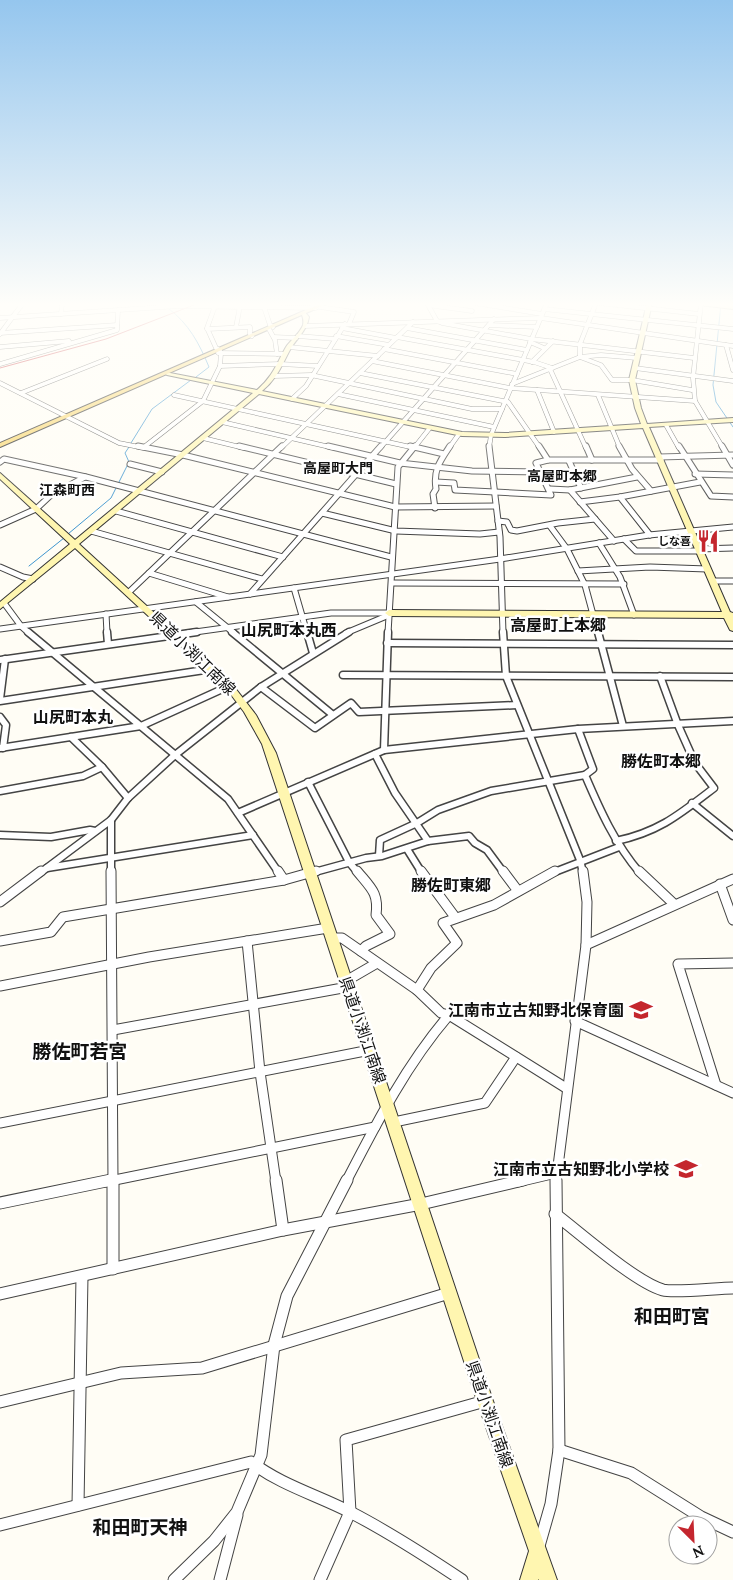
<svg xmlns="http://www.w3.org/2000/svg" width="733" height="1580" viewBox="0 0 733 1580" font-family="Lora,'Noto Sans JP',serif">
<rect width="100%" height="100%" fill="#fffdf5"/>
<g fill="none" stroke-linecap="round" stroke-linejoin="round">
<g stroke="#3f96cf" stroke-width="1">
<path d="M158,303l6,3"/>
<path d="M721,303l-8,82 3,17 17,25"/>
<path d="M168,308c21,16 31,35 41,59l-13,10"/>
<path d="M131,443l21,-34 39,-29"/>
<path d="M68,534l43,-36 18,-36 -4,-9 4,-6"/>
<path d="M29,566l35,-28"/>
</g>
<defs>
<g id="street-far4">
<path d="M430,303l-2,2 9,16 5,2 89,16 163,19"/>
<path d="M475,303l67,11"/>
<path d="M596,303l-16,41v13l21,8 11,15h20l60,10"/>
<path d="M599,303l100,11"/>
<path d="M701,303l-8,75 2,23 28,47"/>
<path d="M428,305l44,6"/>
<path d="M215,306l-8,22 9,20 4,2"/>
<path d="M313,306l41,6 -5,12"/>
<path d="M264,307l6,18 3,2"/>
<path d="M544,309l189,20"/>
<path d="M61,314l1,-11"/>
<path d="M0,318l178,-12 138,2"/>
<path d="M489,325l48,2"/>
<path d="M305,326l236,-8 192,28"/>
<path d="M236,327l4,-21"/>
<path d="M342,328l54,10"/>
<path d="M407,328l120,22"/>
<path d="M207,329l43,-2v7l2,2"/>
<path d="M269,329l6,11 2,14"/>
<path d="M0,333l117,-8"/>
<path d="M0,334l23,-31"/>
<path d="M298,336l37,3"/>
<path d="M336,336l53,9"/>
<path d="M274,337l22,1"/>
<path d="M397,337l137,25 18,6"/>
<path d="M530,342l14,6"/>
<path d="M726,345l7,25"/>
<path d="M0,347l69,-6"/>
<path d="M289,347l89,9"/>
<path d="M384,349l133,25"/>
<path d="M218,353l67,1"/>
<path d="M372,361l138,27 185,13"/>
<path d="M532,362l21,-21"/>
<path d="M0,364l117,-34 1,-20"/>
<path d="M220,366l60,-2 38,2"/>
<path d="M635,368l98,13"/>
<path d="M550,369l36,79"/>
<path d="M360,373l148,29 32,46"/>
<path d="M274,376l37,-1 161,34h30"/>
<path d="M0,383l119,60 25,5"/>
<path d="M512,384l68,-27 21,-2 36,3"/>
<path d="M537,390l17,42"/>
<path d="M21,393l86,-34"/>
<path d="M338,394l156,33"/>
<path d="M174,395l241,53"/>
<path d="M598,395l22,53"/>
<path d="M292,399l14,-13 39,-62"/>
<path d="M222,422l112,26"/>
<path d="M666,425l13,23"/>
<path d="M203,438l41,10"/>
<path d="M144,447l59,-46 17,-35 1,-13"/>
<path d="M281,448l132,-126"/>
<path d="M380,448l114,-129"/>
<path d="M414,448l15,-19"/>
<path d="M449,448l10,-14"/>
<path d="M489,448l2,-13 56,-132"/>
</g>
<g id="street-far3">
<path d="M138,446l45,9 212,52 101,-1"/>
<path d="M239,446l157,38"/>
<path d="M328,446l72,17 72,8 69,1"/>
<path d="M410,446l34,8"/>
<path d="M489,446l11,91 3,96"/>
<path d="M539,446l9,14h113"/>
<path d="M586,446l6,14"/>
<path d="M619,446l13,23 19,22"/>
<path d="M679,446l32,50 22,1"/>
<path d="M722,446l11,19"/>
<path d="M659,457l74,-2"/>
<path d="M569,461l12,27"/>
<path d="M0,462l4,-3 82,18 305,80"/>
<path d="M130,464l32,8"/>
<path d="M695,474l38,1"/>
<path d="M436,482l18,1 1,7 96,5 -15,-32 12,-3"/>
<path d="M550,489l20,1 67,-13"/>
<path d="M570,490l44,51"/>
<path d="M620,497l30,38"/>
<path d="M580,502l40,-5 80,-15"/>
<path d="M435,508l-2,-14 3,-5c-3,-19 4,-28 14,-43"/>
<path d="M116,511l167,46"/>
<path d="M322,513l74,18 84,3 19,-2"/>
<path d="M498,521l9,1 4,8 6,1 41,-8 37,-4"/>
<path d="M0,525l36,-16 15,-14 34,-18"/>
<path d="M550,526l17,23 18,36 13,48"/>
<path d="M91,531l171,48"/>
<path d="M624,539l12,12h64"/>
<path d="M599,543l21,34 14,38"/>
<path d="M699,549l34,-1"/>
<path d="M0,567l23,10 10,2"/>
<path d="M578,571l72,-4 57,2"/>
<path d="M149,573l79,24"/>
<path d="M713,581h20"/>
<path d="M392,583l232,1"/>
<path d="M294,588l13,45"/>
<path d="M128,593l154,-147"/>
<path d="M250,594l131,-148"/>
<path d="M196,602l38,31"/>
<path d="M4,603l17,23 8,7"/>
<path d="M106,614l1,19"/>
<path d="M0,629l500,-70 149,-24 84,-8"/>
<path d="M188,633l143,-20h58"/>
<path d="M346,633l43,-18"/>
<path d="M388,633l10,-166 17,-21"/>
</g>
<g id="street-far2">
<path d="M28,632l200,167 51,74"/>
<path d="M107,632l1,12"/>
<path d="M232,632l101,83"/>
<path d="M307,632l6,21"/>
<path d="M503,632l3,44 74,184 3,13"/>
<path d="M598,632l25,94"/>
<path d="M387,643l346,2"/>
<path d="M0,660l197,-28"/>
<path d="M343,675l390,2"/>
<path d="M261,687l54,41 36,-25 8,9 158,-7"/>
<path d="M0,699l5,-40"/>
<path d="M0,701l211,-32"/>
<path d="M0,717l6,8 -3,23"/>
<path d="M578,729l15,40 -8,6c15,35 30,69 55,98"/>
<path d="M71,737l31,30 26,31"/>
<path d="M0,748l141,-22 88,-40"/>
<path d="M384,750l4,-118"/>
<path d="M375,754l20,39 33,48"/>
<path d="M308,782l41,80 9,11"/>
<path d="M0,791l83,-15 19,-9"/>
<path d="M692,803l41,33"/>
<path d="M238,813l146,-63 194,-21 155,-8"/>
<path d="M111,820v53"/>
<path d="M0,835l51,2 39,-7 5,1"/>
<path d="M616,841c43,-9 64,-27 98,-53l-19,-25 -17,-38 -18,-49"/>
<path d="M407,849l15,24"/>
<path d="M379,856l1,-16 37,-17 21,-13 53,-19 94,-16"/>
<path d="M47,868l206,-33"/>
<path d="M40,873l71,-53 17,-22 47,-43 86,-68 88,-55"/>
<path d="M311,873l55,-15 16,-2 46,-15 41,-5 6,7 12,7 17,23"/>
<path d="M552,873l67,-26"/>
</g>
<g id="street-far1">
<path d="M111,871l2,311"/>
<path d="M278,871l6,9"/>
<path d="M357,871c14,17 22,22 19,44l14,19 -24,12 -5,5"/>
<path d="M421,871l34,46"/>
<path d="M503,871l15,20"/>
<path d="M639,871l35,33"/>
<path d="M720,884l13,36"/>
<path d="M0,902l41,-31"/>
<path d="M331,938h11l75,52 24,23 8,2 117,73"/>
<path d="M0,941l51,-9 12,-15 221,-37 32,-9"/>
<path d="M247,941l13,131 16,110"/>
<path d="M586,945l147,-66"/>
<path d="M346,981l31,-18"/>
<path d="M0,986l149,-29 179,-29"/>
<path d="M417,990l14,-22 26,-25 -14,-20 51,-18 61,-34"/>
<path d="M575,1021l158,72"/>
<path d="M113,1030l235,-43"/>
<path d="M716,1085l-38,-121 55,-1"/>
<path d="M394,1122l91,-19 31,-46"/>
<path d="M0,1123l370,-73"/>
<path d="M105,1182l270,-55"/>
<path d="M346,1182c30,-58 60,-117 103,-167"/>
<path d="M518,1182l38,-9"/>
<path d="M556,1182l30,-237 1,-43 -4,-31"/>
</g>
<g id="street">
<path d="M113,1180v89"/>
<path d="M276,1180l7,50"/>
<path d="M0,1203l111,-23"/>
<path d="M555,1214c25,19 80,68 108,76 12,3 55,-2 70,-2"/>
<path d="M0,1294l283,-64 138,-26 102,-24"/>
<path d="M0,1402l121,-29 81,-5 247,-75"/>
<path d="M559,1450l72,23 70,44 32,15"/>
<path d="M78,1505l4,-229"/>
<path d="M0,1525l251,-63c30,23 66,33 99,50 39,20 76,44 112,68"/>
<path d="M539,1546l12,-42 8,-54 -3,-270"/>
<path d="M174,1580l40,-39 23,-29 24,-57 13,-110 13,-49 60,-116"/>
<path d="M220,1580l17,-65"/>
<path d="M320,1580l30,-68 -4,-72 139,-39"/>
</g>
<g id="secondary">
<path d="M647,303h5l-17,77 6,28 6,16 86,-6v4l-84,5 81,185 3,1v18l-3,-1 -6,-12 -335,-2 -4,-3 4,-3 333,2 -79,-184 -138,9 -43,-1 -203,-42 -180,150 153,140 24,31 20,38 217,648 64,179h-18l-1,-1v1h-18l9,-29 -52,-150 -215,-657 -18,-32 -18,-24 -151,-140 -75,61v-7l70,-58 -70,-65v-6l75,67 178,-147 -86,-18 -3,-2 1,-1 92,18c16,-14 19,-25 29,-43 5,-7 14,-14 17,-22 1,-5 0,-8 -2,-12l3,-2 5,6c-2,13 -11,20 -18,31 -9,16 -13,30 -29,43l200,41 43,1 136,-9 -6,-16 -6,-28z"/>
<path d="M698,303l35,2v4l-33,-4z"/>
</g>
<path id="primary" d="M322,303h7l-329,144v-4z"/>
</defs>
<use href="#street-far4" stroke="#444" stroke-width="5"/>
<use href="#street-far3" stroke="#444" stroke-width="7"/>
<use href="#street-far2" stroke="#444" stroke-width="9"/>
<use href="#street-far1" stroke="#444" stroke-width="11"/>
<use href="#street" stroke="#444" stroke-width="13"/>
<use href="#secondary" stroke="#333" stroke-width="2"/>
<use href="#primary" stroke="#222" stroke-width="2"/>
<use href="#street-far4" stroke="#fff" stroke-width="4"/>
<use href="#street-far3" stroke="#fff" stroke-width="5"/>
<use href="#street-far2" stroke="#fff" stroke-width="6"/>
<use href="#street-far1" stroke="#fff" stroke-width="9"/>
<use href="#street" stroke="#fff" stroke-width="11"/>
<use href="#secondary" fill="#fff6b0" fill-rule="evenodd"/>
<use href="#primary" fill="#f9d66b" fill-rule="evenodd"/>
<path stroke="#c4262e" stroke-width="1" d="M0,368l106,-29 93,-36"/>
</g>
<linearGradient id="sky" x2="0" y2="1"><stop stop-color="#95c6ee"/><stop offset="0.58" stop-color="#fffefa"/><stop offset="1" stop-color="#fffefa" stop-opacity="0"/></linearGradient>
<rect width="733" height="525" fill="url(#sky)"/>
<defs>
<symbol id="restaurant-bare" viewBox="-9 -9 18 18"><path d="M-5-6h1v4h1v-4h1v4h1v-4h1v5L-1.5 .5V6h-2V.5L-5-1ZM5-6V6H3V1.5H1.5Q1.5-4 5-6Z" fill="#c4262e" stroke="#fff" stroke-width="2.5" paint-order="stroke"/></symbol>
<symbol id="school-bare" viewBox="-9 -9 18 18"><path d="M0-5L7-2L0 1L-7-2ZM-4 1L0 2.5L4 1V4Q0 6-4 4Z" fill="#c4262e" stroke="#fff" stroke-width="2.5" paint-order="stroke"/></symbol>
</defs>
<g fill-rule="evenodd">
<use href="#restaurant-bare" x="692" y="525" width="32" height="32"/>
<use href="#school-bare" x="625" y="994" width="32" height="32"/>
<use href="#school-bare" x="670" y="1153" width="32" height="32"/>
</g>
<g text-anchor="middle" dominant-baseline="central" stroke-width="5" stroke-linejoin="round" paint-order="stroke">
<g font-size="11" font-weight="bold" fill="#111" stroke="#fff" text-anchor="end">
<text x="691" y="541">しな喜</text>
</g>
<g font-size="14" font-weight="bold" fill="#111" stroke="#fff">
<text x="338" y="468">高屋町大門</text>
<text x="562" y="476">高屋町本郷</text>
<text x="67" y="490">江森町西</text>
</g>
<g font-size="16" font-weight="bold" fill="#111" stroke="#fff">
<text x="558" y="625">高屋町上本郷</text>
<text x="289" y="630">山尻町本丸西</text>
<text x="73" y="717">山尻町本丸</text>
<text x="661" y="761">勝佐町本郷</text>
<text x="451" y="885">勝佐町東郷</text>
</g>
<g font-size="16" fill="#111" stroke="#fff">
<text transform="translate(193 653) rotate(44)">県道小渕江南線</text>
<text transform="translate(363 1030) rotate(71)">県道小渕江南線</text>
<text transform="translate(490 1414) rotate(71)">県道小渕江南線</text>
</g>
<g font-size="16" font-weight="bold" fill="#111" stroke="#fff" text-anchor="end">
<text x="624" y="1010">江南市立古知野北保育園</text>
<text x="669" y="1169">江南市立古知野北小学校</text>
</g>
<g font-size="19" font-weight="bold" fill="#111" stroke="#fff">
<text x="80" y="1051">勝佐町若宮</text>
<text x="672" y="1316">和田町宮</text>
<text x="140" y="1527">和田町天神</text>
</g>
</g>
<g transform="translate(693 1540) rotate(156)"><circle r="24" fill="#ffffff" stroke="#a0a0a0"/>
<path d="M0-4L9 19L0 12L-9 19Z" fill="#c4262e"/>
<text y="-8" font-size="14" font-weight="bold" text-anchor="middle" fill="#111111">N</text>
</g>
</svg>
